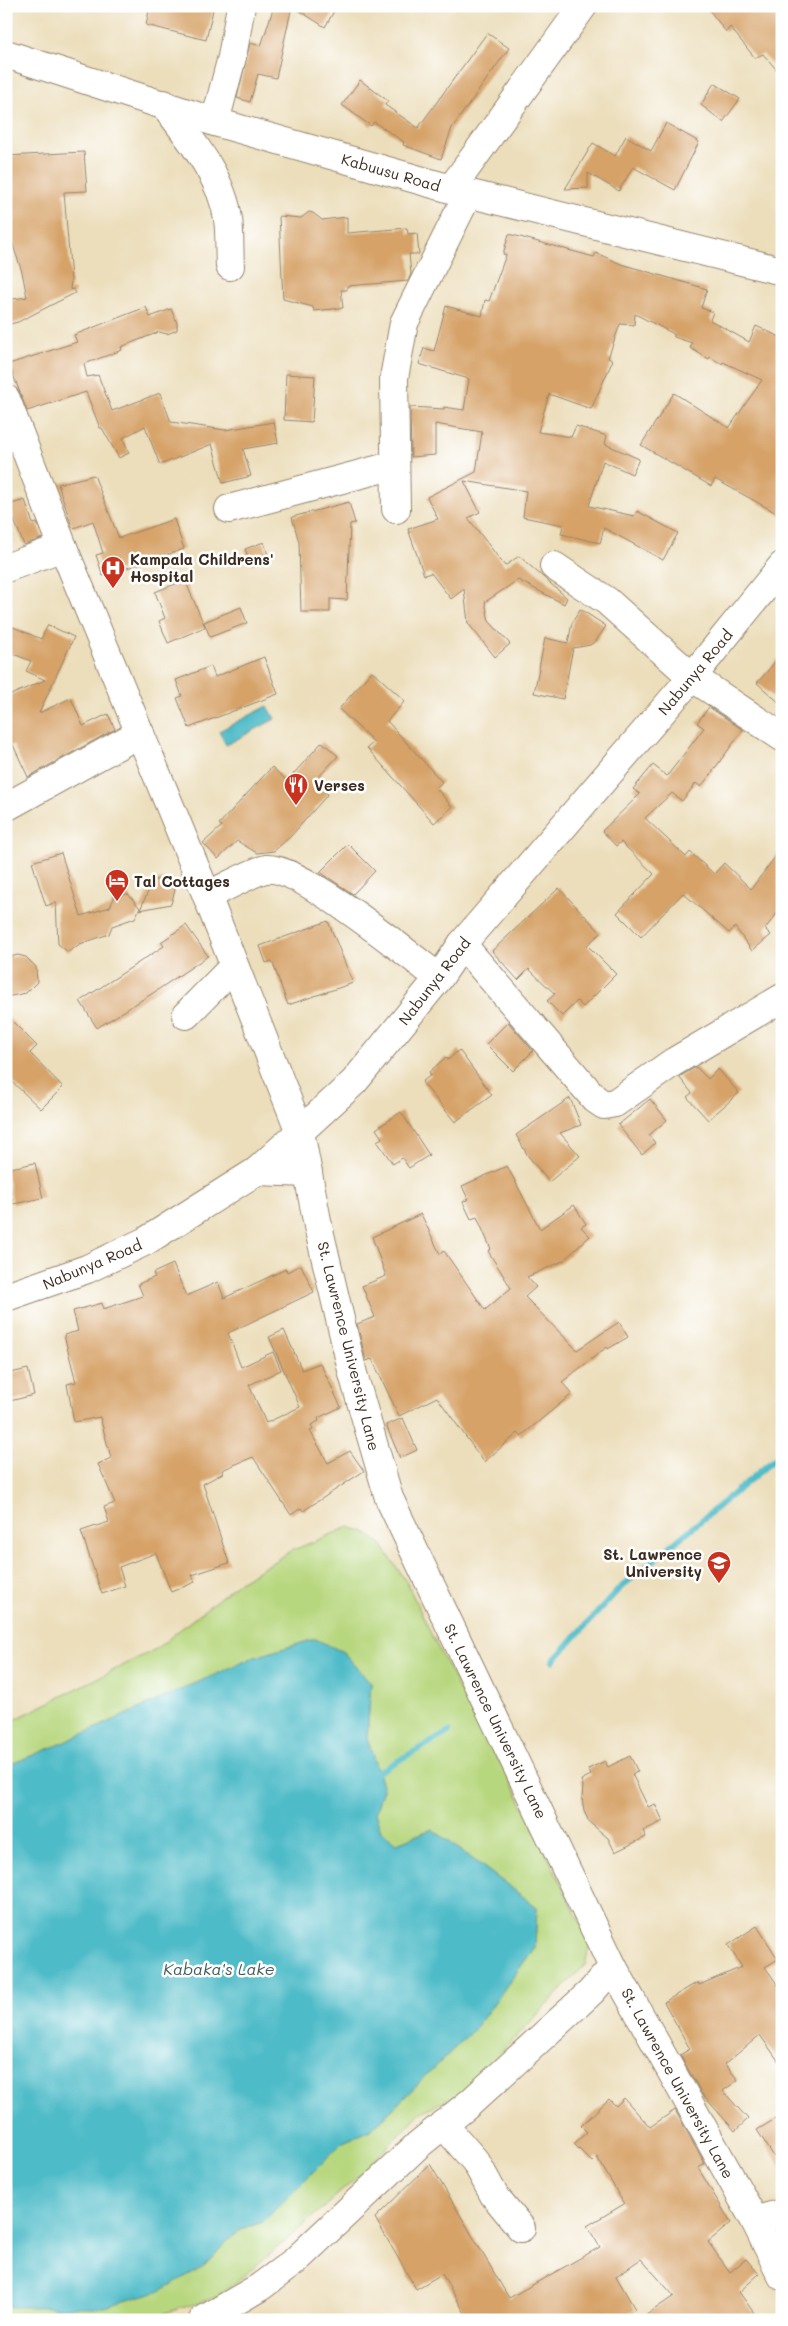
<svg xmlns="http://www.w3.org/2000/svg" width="788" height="2326" viewBox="0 0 788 2326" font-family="Mali,sans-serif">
<rect width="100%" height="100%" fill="#fff"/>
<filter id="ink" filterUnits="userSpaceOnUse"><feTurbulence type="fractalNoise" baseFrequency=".02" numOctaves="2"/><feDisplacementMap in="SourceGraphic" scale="10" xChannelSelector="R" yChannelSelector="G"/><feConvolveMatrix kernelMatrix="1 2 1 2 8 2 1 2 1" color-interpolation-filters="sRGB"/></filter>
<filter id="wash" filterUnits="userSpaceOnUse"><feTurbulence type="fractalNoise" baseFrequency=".0096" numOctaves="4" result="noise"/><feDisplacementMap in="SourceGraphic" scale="20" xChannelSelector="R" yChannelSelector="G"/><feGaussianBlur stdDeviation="1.12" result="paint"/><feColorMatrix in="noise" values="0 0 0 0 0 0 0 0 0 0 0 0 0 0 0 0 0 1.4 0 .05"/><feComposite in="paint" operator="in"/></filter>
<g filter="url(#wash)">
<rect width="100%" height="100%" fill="#ecdebb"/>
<path fill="#b7d77e" stroke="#79804e" d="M349,1527l16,5 16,12 26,39 28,59 45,88 34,57 76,156 -5,22 -121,126 -44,22 -57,59 -74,66 -71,59 -63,19 -30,4h-119v-14l197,-39 35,-37 25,-8 80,-80 29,-13 105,-103 58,-79 2,-40 -105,-78 -35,14 -16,-12 -6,-18 8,-24 -16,-51 4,-55 -28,-31 -28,-13 -63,19 -196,88 -50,20v-42l150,-75 82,-66 53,-32z"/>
<g fill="#4ebbc8" stroke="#447273">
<path d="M268,706l7,13 -49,26 -7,-14z"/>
<path d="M315,1639l28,13 28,31 -4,55 16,51 -8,24 6,18 16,12 35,-14 105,78 -2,40 -58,79 -105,103 -29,13 -80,80 -25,8 -35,37 -42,23 -57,17h-98v-541l50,-20 196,-88z"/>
</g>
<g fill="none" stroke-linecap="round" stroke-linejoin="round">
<g stroke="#4ebbc8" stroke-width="6">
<path d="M553,1661l66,-72 163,-136"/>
<path d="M378,1772l71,-40"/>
</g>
</g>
<g id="blocks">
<g fill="#d6a268">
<path d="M150,6h49l14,4 -7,30 -60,-15z"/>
<path d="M274,6h18l-16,72 -18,-4 -8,28 -13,-4 13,-55 11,3z"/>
<path d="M292,6h45l-12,21z"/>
<path d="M706,6h76v70l-19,-22 -8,4 -25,-31 -4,5z"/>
<path d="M487,33l22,15 -57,80 -11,31 -38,-14 1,-3 -30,-20 -3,4 -29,-21 18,-25 28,21 -3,4 33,23z"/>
<path d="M714,83l26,16 -17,23 -22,-17z"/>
<path d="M666,123l33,19 -24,48 -42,-23 -14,24 -31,-18v15l-23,1 28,-46 22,13 11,-20 25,15z"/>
<path d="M84,152l3,39 -23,1 7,87 -1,11 4,-1 1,4 -57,29 -12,3v-25l21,-3 -5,-25 -16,-48v-68z"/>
<path d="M309,212l4,1 9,7 25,-3v16l60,-5 1,6 9,-1 2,21h-10l2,20 -3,7 -61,5v4h-6l2,18 -29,3 -1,-4 -30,-8 -4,-83 22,2z"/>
<path d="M509,234l85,23 2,-4 25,11 86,25 -6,19 12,4 -3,8 39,22 7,-16 26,12v178l-67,-37 -4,7 -70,-41 33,-52 55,35 33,-48 -39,-18 -1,2 -12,-7 -1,2 -19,-11 2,-5 -18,-6v-3l-39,-20 -1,11 -14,-1 -12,34 5,2 -22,49 -42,-15 -11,38 33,5 5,-11 31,10 -2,8 34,15 -7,15 -29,-13 -14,45 45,10 3,-5 41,22 -15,27 -59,-32 -4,15 -39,-9 2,-9 -40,-8 3,-26 -62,-10 16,31 -12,6 37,48 14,-10 48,42 -3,6 -46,-24 -33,22 4,19 21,23 -15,13 -27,-34 -4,-34 -13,10 -20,-26 -7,2 -16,-46 30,-10 -11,-22 49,-25 6,-40 -47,-8v31l-24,2 -1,-50 34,2v-2l20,3 5,-31 -50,-15 5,-16 10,3 12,-45 36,10 3,-16 4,1 17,-46 -3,-1z"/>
<path d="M146,307l4,10 21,-8 6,14v7l-10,4 -8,-2 -38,15 1,3 -38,14 3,13 11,-2 14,36 48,-18 11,29 54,8 49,-8 4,21 -35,6 8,27 -28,7 -11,-39 -52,21 -15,-39 -22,12 6,15 -10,5 -17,-30h-2l-14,-36 -59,19 -18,-47 68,-22 -3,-7z"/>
<path d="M286,374l29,2 -3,46 -28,-2z"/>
<path d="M94,475l25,63 55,-19 10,30 -81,27 -7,-21 7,-2 -10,-32 -19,7 -2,-1 -14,-43z"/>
<path d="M25,500l8,24 4,-1 6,15 -19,7 -16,-40z"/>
<path d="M349,502l6,21 -5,1 -3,76 -17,-1v13h-29l-2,-70 -7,-25z"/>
<path d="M264,542l5,17 -18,5 -6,-15z"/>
<path d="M185,580l20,47 -37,16 -9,-22 6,-3 -10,-26z"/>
<path d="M241,607l6,16 -37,14 -6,-15z"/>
<path d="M580,609l26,17 -10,15 -6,4 -17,3 -10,51 -29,-6 11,-55 23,5 4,-20z"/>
<path d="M6,624l35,15 7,-14 26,12 -35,76 32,-15 12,28 25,-12 7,15 -87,48 -15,-32 -7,2v-50l39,-17 -19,-9 5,-10 -25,-10z"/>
<path d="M782,654v51l-25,-22z"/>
<path d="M264,657l14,37 -89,34 -12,-30 5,-2 -6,-16 35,-14 4,11z"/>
<path d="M372,671l33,30 -18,20 55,61 -6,6 16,19 -18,16 -67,-75 7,-6 -35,-33z"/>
<path d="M709,707l34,23 -42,57 -5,-4 -14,18 -10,-8 -27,25 41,39 4,-5 24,22 10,-11 27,26 31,-41v59l-17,22 6,6 -19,16 -17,-24 -6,6 -46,-40 -42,44 -24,-24 37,-39 -33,-32 -5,4 -14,-15 38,-37 -7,-5 20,-24 14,11 37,-48 -7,-5z"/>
<path d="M322,742l16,14 -24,26 14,12 -37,42 -17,15 -17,2 -20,-12 -19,18 -15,-16 19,-17 -3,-2 53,-57 15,14z"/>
<path d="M348,844l27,27 -22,23 -33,-22z"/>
<path d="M61,853l20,63 29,-9 5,-11 13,-2 12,14 -5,10 -23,8 -3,8 -29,10 -12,8 -10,-8 -2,-42 -10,4 -14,-44z"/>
<path d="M167,879l8,11 -4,14 -31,6 13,-30z"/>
<path d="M559,888l42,45 -14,12 29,29 -33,33 -6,-6 -15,15 -15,-15 8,-7 -26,-25 -11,11 -26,-29z"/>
<path d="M328,921l25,62 -65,22 -16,-44 -6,2 -6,-17z"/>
<path d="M186,925l22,31 -55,37 -56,35 -17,-27 84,-55 -3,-4z"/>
<path d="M18,955l8,2 10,10 1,15 -11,11 -20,4v-39z"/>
<path d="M6,1015l31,31 -7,7 33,34 -22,22 -35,-33z"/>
<path d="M508,1022l25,29 -20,20 -27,-27z"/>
<path d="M459,1050l33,45 -37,27 -33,-40 9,-7 -2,-3 17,-15 2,3z"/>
<path d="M696,1067l12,12 10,-10 21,24 -31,27 -21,-23 5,-4 -13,-16z"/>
<path d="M570,1098l11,27 -21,8 20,23 -31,26 -21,-26 -12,-21z"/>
<path d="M650,1099l17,21 -18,15 6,8 -13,12 -24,-30z"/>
<path d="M401,1112l28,43 -20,13 -7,-10 -9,6 -16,-23 5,-3 -6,-9z"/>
<path d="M35,1163l8,35 -30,6 -7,-35z"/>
<path d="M507,1166l33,63 34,-24 12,19 -5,3 9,9 -27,25 -36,16 9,10 -11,10 52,53 42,-28 9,15 -20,12 -1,-2 -45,35 10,12 -51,42 -3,-3 -34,29 -47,-65 -38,19 -27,-57 -6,2 -9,-37 18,-7 -13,-31 24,-10 -14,-39 49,-23 19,40 4,-3 41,59 26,-22 -23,-37 3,-2 -14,-32 -6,2 -8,-17 5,-3 -6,-13z"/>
<path d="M173,1264l13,32 32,-14 6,16 62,-29 1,3 14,-7 13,27 -86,41 13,34 32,-15 8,18 -32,15 17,38 34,-16 -31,-70 15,-7 18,40 18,-7 21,44 -23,11 1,3 -8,4 2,5 -3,1 18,32 22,-12 14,20 -61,40 -2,-3 -10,7 -38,-58 -31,13 1,3 -20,11 26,79 -37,12 3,7 -24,10 -15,-39 -37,14 6,19 -23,8 -21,-63 28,-9 -5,-15 11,-4 -17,-39 13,-6 -11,-41 -26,5 -7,-38 9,-2 -12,-47 14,-4 -5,-20 29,-8 1,6 40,-13 -5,-12 17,-7 -2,-4z"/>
<path d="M28,1369l6,26 -28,7v-28z"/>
<path d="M403,1418l14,32 -17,8 -14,-33z"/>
<path d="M630,1756l8,16 -6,2 16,33 7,-3 8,17 -20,10 3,6 -31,15 -7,-14 -19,-16 -5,-11 -2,-13 1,-12 -2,-6 10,-5 -3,-6 17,-8 3,6z"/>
<path d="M757,1926l21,33 -13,8 17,24v75l-22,-31 -35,29 13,16 -15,11 25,28 -13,12 -33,-37 -22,-39 10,-6 -26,-47 34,-20 1,3 43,-18 -14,-22z"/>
<path d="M624,2098l26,29 25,-17 30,54 -7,4 33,55 -23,19 22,30 16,-13 13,15 -20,18 20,28h-120l35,-24 -33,-37 -25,17 19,33 -18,11h-148l-27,-46 -26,15 -41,-71 55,-54 79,134 91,-51 -13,-21 37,-22 -27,-47 -5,5 -18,-18 13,-12 -6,-6 28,-27 7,7z"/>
<path d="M782,2115v54l-25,-39z"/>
</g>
</g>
</g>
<g filter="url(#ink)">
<use href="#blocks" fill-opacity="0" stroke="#94846c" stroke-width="1"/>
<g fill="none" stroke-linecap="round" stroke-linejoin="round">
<defs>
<g id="minor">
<path d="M6,54l209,68 236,67 331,82"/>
<path d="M164,104c25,34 58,72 64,115 2,15 1,31 2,47"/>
<path d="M215,122l17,-65 9,-51"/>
<path d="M451,189l132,-183"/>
<path d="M6,399l57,148 144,349 93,236 18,94 35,148 36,124 224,469 142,254 27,55"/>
<path d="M229,509l166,-44"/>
<path d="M396,509l-2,-131 10,-55 64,-129"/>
<path d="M554,566l53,35 85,76 90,60"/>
<path d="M6,568l57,-21"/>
<path d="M6,807l134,-74"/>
<path d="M207,896c13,-6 47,-25 59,-27 33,-4 143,86 173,109"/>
<path d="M462,944l133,155 9,6 11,-2 57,-40 110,-65"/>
<path d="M186,1015l48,-49"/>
<path d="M443,2124l33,38 18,33 27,33"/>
<path d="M755,2221l27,-8"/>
<path d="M203,2320l57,-33 35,-26 123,-116 52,-42 121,-111 22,-25"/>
</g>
<g id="major">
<path d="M257,1171l51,2"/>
<path d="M6,1297l81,-28 59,-28 111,-70 97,-89 85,-104 23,-34 230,-267 90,-111"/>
</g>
</defs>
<use href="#minor" stroke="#94846c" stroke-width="30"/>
<use href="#major" stroke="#94846c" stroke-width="30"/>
<use href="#minor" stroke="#fff" stroke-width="28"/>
<use href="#major" stroke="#fff" stroke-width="28"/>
</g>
</g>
<defs>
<symbol id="hospital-pin" viewBox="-11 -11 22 30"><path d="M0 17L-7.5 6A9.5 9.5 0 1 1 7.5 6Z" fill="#c8321e" stroke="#fff"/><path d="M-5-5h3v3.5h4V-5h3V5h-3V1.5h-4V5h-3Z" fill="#fff"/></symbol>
<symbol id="restaurant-pin" viewBox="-11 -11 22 30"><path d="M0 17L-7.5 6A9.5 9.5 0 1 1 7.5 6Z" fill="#c8321e" stroke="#fff"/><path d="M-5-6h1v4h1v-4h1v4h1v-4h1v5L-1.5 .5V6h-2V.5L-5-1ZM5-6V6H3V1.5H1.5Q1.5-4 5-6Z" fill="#fff"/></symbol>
<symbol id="hotel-pin" viewBox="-11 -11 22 30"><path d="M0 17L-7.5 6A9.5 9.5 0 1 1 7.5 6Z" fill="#c8321e" stroke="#fff"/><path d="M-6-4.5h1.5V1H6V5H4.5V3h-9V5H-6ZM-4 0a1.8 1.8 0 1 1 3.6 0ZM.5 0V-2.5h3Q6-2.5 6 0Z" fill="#fff"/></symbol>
<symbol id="university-pin" viewBox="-11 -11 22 30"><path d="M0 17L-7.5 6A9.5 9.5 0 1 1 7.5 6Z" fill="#c8321e" stroke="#fff"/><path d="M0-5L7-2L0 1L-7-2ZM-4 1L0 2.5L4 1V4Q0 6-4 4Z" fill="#fff"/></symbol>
</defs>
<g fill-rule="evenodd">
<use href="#hospital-pin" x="99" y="554" width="28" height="38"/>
<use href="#restaurant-pin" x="282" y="771" width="28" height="38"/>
<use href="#hotel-pin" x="103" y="867" width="28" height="38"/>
<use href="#university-pin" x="705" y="1549" width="28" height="38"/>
</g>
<g text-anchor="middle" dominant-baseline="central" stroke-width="5" stroke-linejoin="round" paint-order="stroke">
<g font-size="15" fill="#3b2a1e" stroke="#fff">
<text transform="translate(391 172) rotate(16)">Kabuusu Road</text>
<text transform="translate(695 672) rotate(-50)">Nabunya Road</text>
<text transform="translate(434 981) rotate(-52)">Nabunya Road</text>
<text transform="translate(92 1264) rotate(-23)">Nabunya Road</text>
<text transform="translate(349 1346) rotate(76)">St. Lawrence University Lane</text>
<text transform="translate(496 1721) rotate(64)">St. Lawrence University Lane</text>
<text transform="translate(678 2083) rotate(61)">St. Lawrence University Lane</text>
</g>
<g font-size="15" font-weight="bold" fill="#3b2a1e" stroke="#fff" text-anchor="start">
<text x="130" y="559">Kampala Childrens'<tspan x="130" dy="17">Hospital</tspan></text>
<text x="314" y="785">Verses</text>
<text x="134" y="881">Tal Cottages</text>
<text x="702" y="1554" text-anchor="end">St. Lawrence<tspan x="702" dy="17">University</tspan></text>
</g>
<g font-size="16" font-style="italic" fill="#425d5a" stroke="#fff">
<text x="219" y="1968">Kabaka's Lake</text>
</g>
</g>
<rect width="788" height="2326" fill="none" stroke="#fff" stroke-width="25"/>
</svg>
